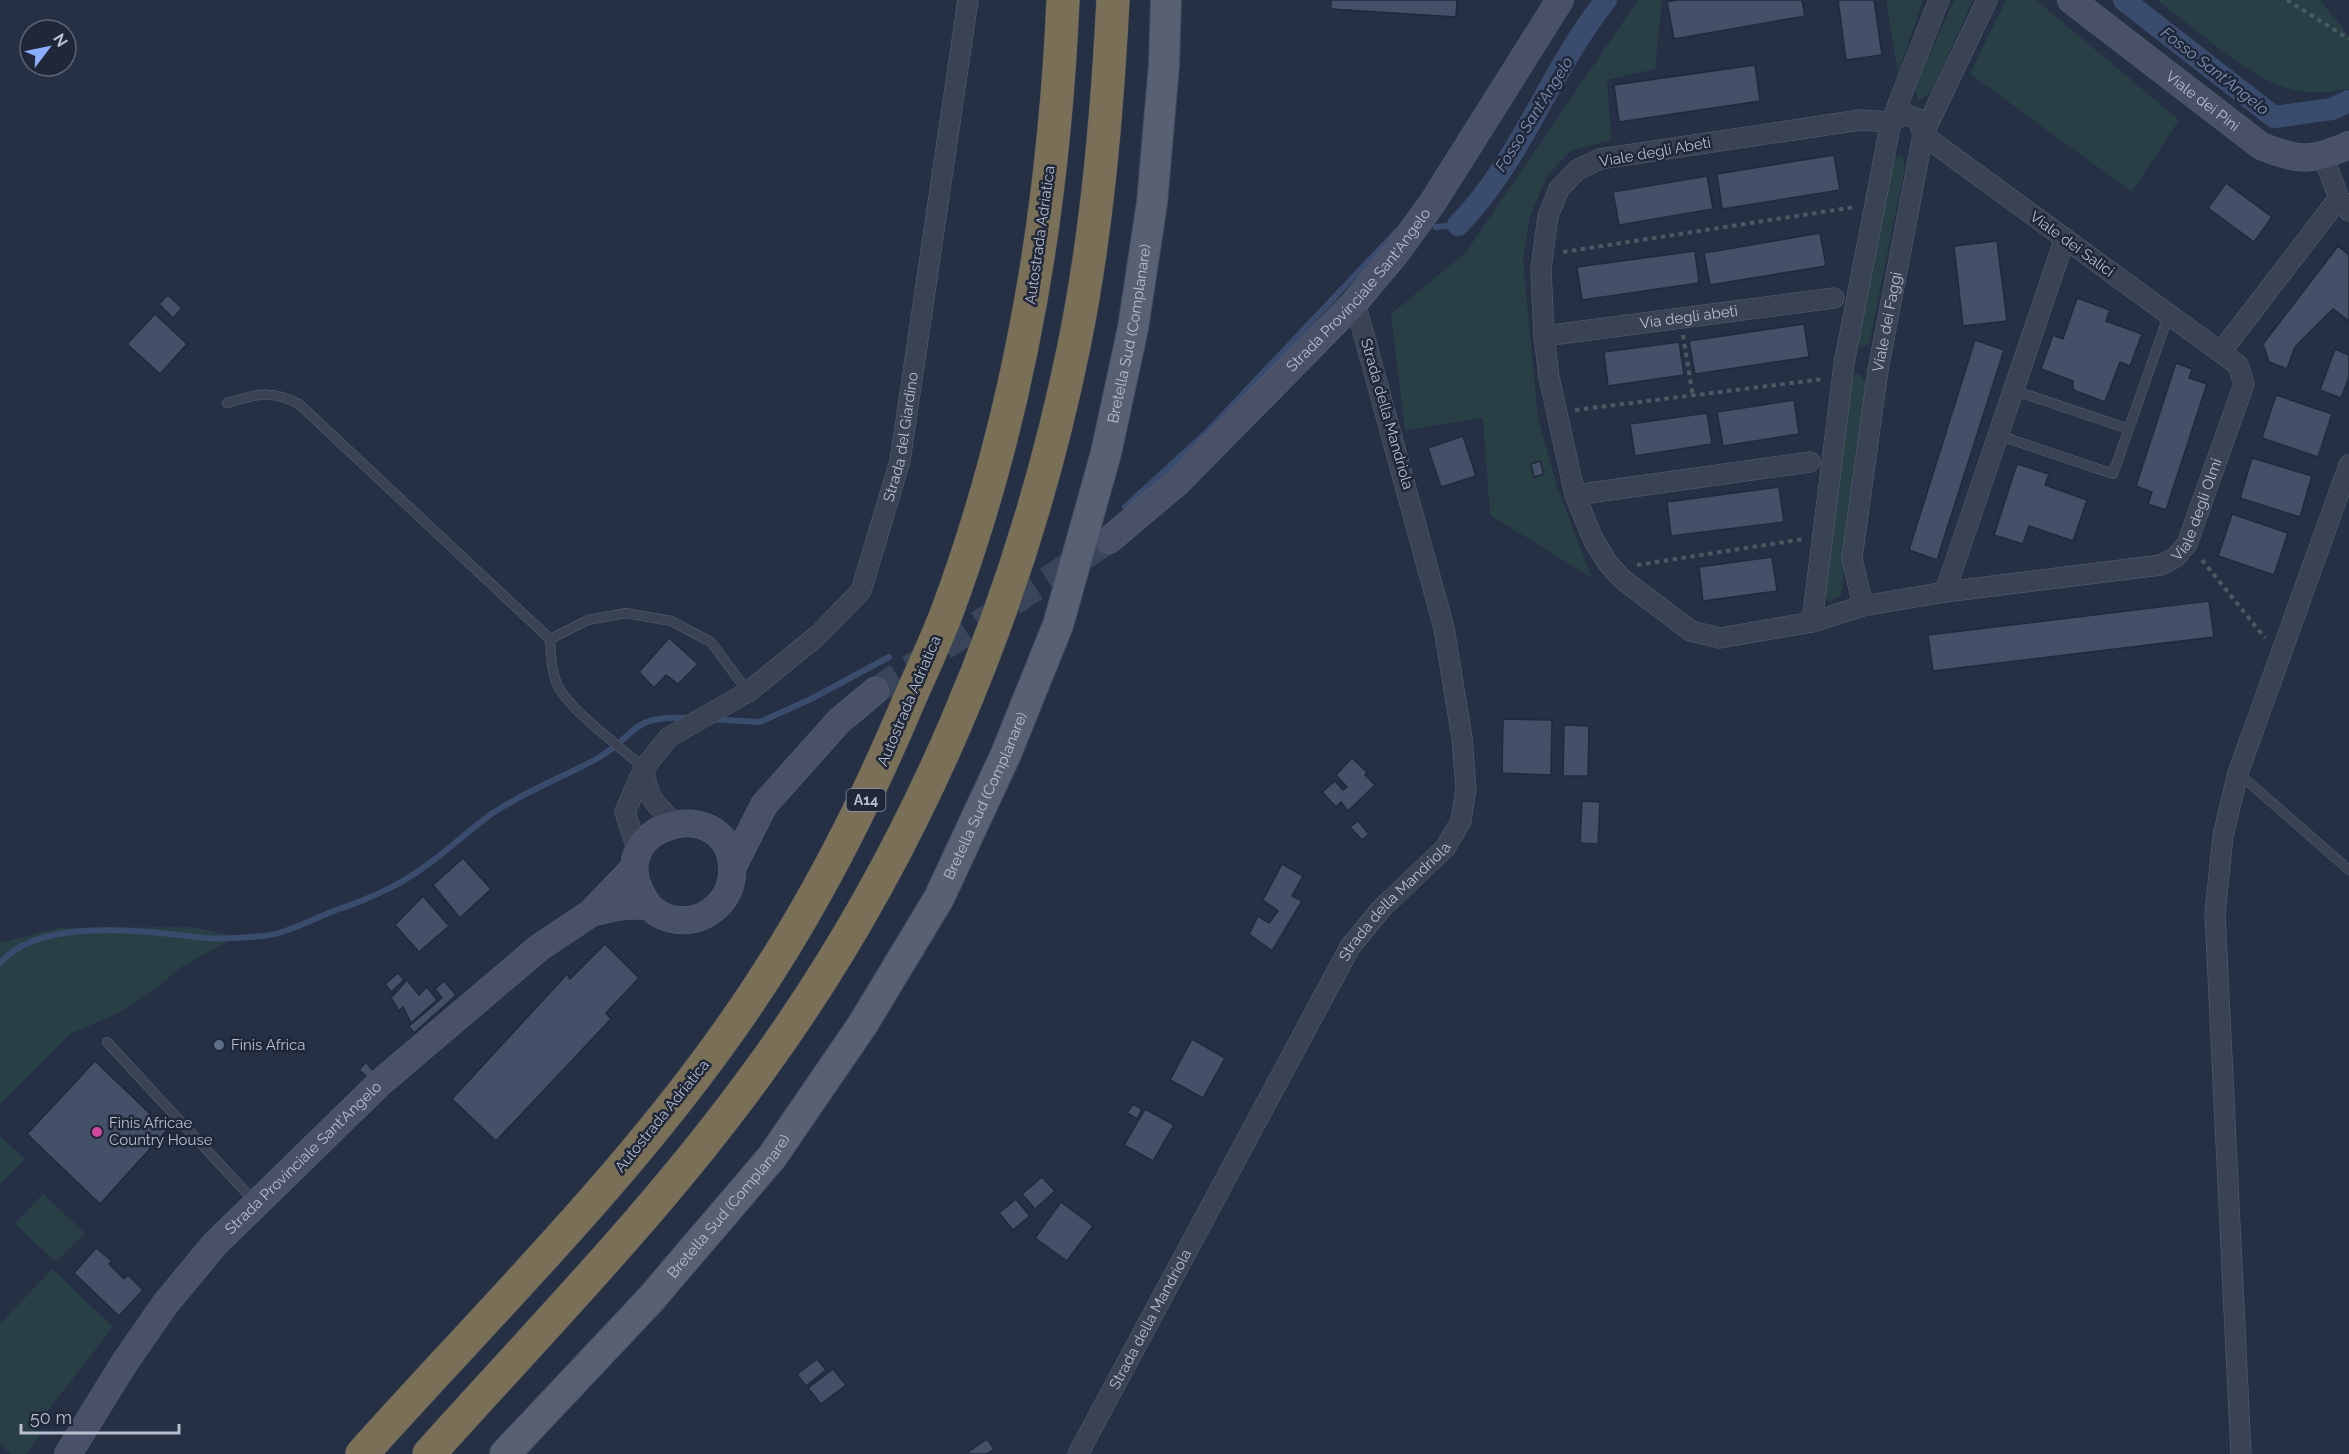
<svg xmlns="http://www.w3.org/2000/svg" width="2349" height="1454" viewBox="0 0 2349 1454" font-family="Raleway,sans-serif">
<rect width="100%" height="100%" fill="#253045"/>
<g fill="#283f46">
<path d="M1638,0h24l-7,69 -48,11 4,60 -41,11 -23,25 -17,40 -7,44 15,158 19,69 35,91 -102,-63 -7,-97 -78,12 -14,-116 75,-62z"/>
<path d="M1886,0h37l-25,75z"/>
<path d="M1954,0h19l-42,93 -13,8 -3,-14z"/>
<path d="M2006,0h30l143,120 -47,72 -162,-118z"/>
<path d="M2157,0h163l29,36v53c-18,3 -38,5 -56,1 -41,-9 -101,-64 -136,-90z"/>
<path d="M1902,155l3,12 -36,177 -8,4 -6,-10 37,-179z"/>
<path d="M1859,373l7,10 -25,212 -11,7 -7,-7 28,-218z"/>
<path d="M193,927l43,10 -56,31 -23,20 -38,25 -49,21 -70,70v-161l58,-15z"/>
<path d="M0,1136l25,23 -25,26z"/>
<path d="M43,1194l42,39 -29,29 -41,-38z"/>
<path d="M52,1269l61,58 -78,100 5,8 -14,19h-15l-11,-10v-120z"/>
</g>
<g fill="none" stroke-linecap="round" stroke-linejoin="round">
<g stroke="#3a4c6e" stroke-width="6">
<path d="M1436,227l22,-2"/>
<path d="M1125,507l81,-74 190,-201"/>
<path d="M711,719l49,3 51,-23 78,-42"/>
<path d="M0,963c41,-48 149,-31 205,-25 18,2 40,-1 59,-2 21,-2 52,-18 72,-26 27,-9 54,-20 78,-36 27,-17 50,-40 76,-59 33,-23 72,-37 108,-57 42,-25 31,-43 91,-40"/>
</g>
<g stroke="#3a4c6e" stroke-width="22">
<path d="M2124,0l150,117 58,-8 17,-8"/>
<path d="M1458,225c63,-64 92,-155 148,-225"/>
</g>
</g>
<g fill="#445067" stroke="#21293b" stroke-width="1.5">
<path d="M1331,0h126l-1,17 -125,-8z"/>
<path d="M1676,0h126l3,16 -131,23 -7,-37z"/>
<path d="M1838,0h36l8,55 -36,5z"/>
<path d="M1755,65l5,36 -141,21 -5,-37z"/>
<path d="M1834,155l6,35 -118,19 -5,-35z"/>
<path d="M1707,176l6,33 -94,16 -6,-33z"/>
<path d="M2226,183l46,34 -18,25 -46,-34z"/>
<path d="M1820,233l6,33 -116,19 -6,-32z"/>
<path d="M1997,241l10,80 -44,5 -9,-80z"/>
<path d="M2338,246l11,9v66l-16,-12 -38,38 -8,22 -18,-7 -6,-18z"/>
<path d="M1695,251l4,32 -117,17 -5,-33z"/>
<path d="M168,295l14,13 -9,10 -14,-14z"/>
<path d="M2077,298l33,12 -4,11 36,13 -12,32 -10,-4 -15,40 -32,-12v-9l-32,-12 12,-34 10,4z"/>
<path d="M155,314l32,30 -27,30 -33,-30z"/>
<path d="M1804,324l5,33 -114,17 -6,-33z"/>
<path d="M1975,340l29,10 -67,210 -28,-10z"/>
<path d="M1679,342l5,33 -76,11 -4,-34z"/>
<path d="M2335,349l14,6v22l-8,21 -21,-8z"/>
<path d="M2176,363l16,6 -3,9 18,6 -41,126 -18,-6 4,-12 -16,-6z"/>
<path d="M2276,395l56,19 -14,43 -56,-19z"/>
<path d="M1794,400l5,34 -76,12 -6,-34z"/>
<path d="M1707,413l5,31 -77,12 -5,-32z"/>
<path d="M1463,436l13,40 -35,11 -13,-39z"/>
<path d="M2252,458l60,18 -12,41 -60,-19z"/>
<path d="M1540,461l4,13 -10,3 -3,-13z"/>
<path d="M2017,464l32,10 -4,11 42,15 -14,41 -44,-15 -6,18 -29,-9z"/>
<path d="M1779,487l5,35 -113,14 -4,-34z"/>
<path d="M2232,514l56,19 -14,42 -56,-19z"/>
<path d="M1772,557l5,34 -74,10 -4,-34z"/>
<path d="M2209,601l5,36 -281,34 -5,-36z"/>
<path d="M669,638l29,26 -20,20 -12,-9 -12,13 -15,-16z"/>
<path d="M1503,719l49,1 -1,55 -49,-2z"/>
<path d="M1564,725l25,1 -1,50h-25z"/>
<path d="M1352,758l15,14 -2,3 10,10 -27,26 -7,-9 -5,5 -14,-15 13,-11 8,9 4,-3 -11,-12z"/>
<path d="M1582,801l18,1 -2,42 -18,-1z"/>
<path d="M1358,821l11,13 -7,6 -12,-13z"/>
<path d="M463,858l28,31 -31,29 -27,-33z"/>
<path d="M1282,864l21,12 -11,20 10,5 -30,50 -23,-17 9,-18 11,7 9,-12 -15,-11z"/>
<path d="M423,896l26,30 -30,26 -24,-27z"/>
<path d="M605,944l34,34 -33,35 5,6 -115,122 -44,-42 115,-125 3,5z"/>
<path d="M398,973l6,7 -13,12 -6,-8z"/>
<path d="M407,980l12,15 8,-8 10,13 -26,23 -8,-16 -4,4 -8,-13z"/>
<path d="M444,981l12,14 -42,38 -5,-7 33,-28 -7,-9z"/>
<path d="M1192,1039l33,19 -22,40 -33,-18z"/>
<path d="M95,1061l72,69 -67,74 -73,-70z"/>
<path d="M366,1062l8,10 -7,5 -8,-7z"/>
<path d="M1133,1104l9,5 -5,10 -10,-6z"/>
<path d="M1145,1109l29,16 -21,36 -29,-16z"/>
<path d="M1042,1177l13,14 -20,18 -13,-15z"/>
<path d="M1016,1199l14,17 -17,14 -14,-17z"/>
<path d="M1061,1202l32,24 -26,35 -32,-23z"/>
<path d="M96,1248l16,13 -3,3 15,15 4,-4 15,15 -24,26 -45,-43z"/>
<path d="M817,1359l9,11 -20,16 -9,-12z"/>
<path d="M833,1369l13,16 -25,19 -13,-16z"/>
<path d="M987,1439l7,10 -7,5h-18l-1,-2z"/>
</g>
<g fill="none" stroke-linecap="round" stroke-linejoin="round">
<path stroke="#3b4559" stroke-width="27" stroke-dasharray="27 14" stroke-linecap="butt" d="M875,691l234,-151"/>
<defs>
<g id="lane">
<path d="M2013,390l116,39"/>
<path d="M227,403c30,-9 43,-14 72,1l251,235c1,16 1,34 9,49 15,26 62,59 85,80"/>
<path d="M1998,435l115,39 56,-160"/>
<path d="M550,639l38,-19 38,-7 45,8 40,21 37,50"/>
<path d="M2238,773l111,97"/>
<path d="M107,1042l148,160"/>
</g>
<g id="street">
<path id="s1" d="M1891,122l-31,-2 -260,39 -23,11 -18,19 -11,27 -7,53 3,67 5,41 26,118 18,44 14,23 15,17 69,52 29,7 92,-16 51,-16 82,-14 216,-27 15,-8 11,-13 57,-160 -6,-19 -315,-230"/>
<path d="M1891,122l14,-8 13,5 5,16"/>
<path d="M2323,156l16,42 10,13"/>
<path id="s2" d="M1544,336l290,-38"/>
<path d="M2221,352l118,-154"/>
<path d="M1575,495l235,-33"/>
<path d="M1945,592l120,-354"/>
<path id="s3" d="M1863,606l-11,-48 26,-188 45,-235 64,-135"/>
<path d="M1812,622l32,-258 47,-242 48,-122"/>
<path d="M644,768c3,29 10,36 31,55"/>
<path id="s4" d="M638,852l-13,-40 19,-44 25,-31 79,-45 69,-56 44,-45 39,-130 68,-461"/>
<path id="s5" d="M1078,1454l272,-507 32,-39 63,-60 16,-27 5,-33 -4,-50 -18,-110 -89,-326"/>
<path d="M2241,1454l-26,-541 8,-77 15,-63 111,-308"/>
</g>
<g id="secondary">
<path id="s6" d="M2071,0l190,146c38,15 50,16 88,-1"/>
<path id="s7" d="M1109,540l69,-58 177,-180 41,-49 37,-51 127,-202"/>
<path d="M732,868l32,-63 75,-84 36,-30"/>
<path d="M591,913c19,-5 35,-9 54,-7 7,1 10,6 16,9 13,7 31,7 44,0 15,-8 26,-23 27,-40 6,-89 -144,-52 -83,31"/>
<path id="s8" d="M68,1454l57,-92 41,-59 49,-59 166,-162 159,-135 51,-34 43,-45"/>
</g>
<g id="primary">
<path id="s9" d="M505,1454l145,-154 122,-143 91,-133 76,-126 67,-144 52,-129 48,-172 27,-125 19,-125 12,-138 2,-65"/>
</g>
<g id="highway">
<path d="M362,1454c120,-134 256,-268 361,-415 74,-102 132,-212 181,-327 14,-33 30,-66 43,-100 73,-196 107,-404 116,-612"/>
<path d="M429,1454c112,-125 231,-246 330,-383 156,-214 262,-466 315,-725 23,-113 33,-231 39,-346"/>
</g>
</defs>
<use href="#lane" stroke="#596071" stroke-width="10"/>
<use href="#street" stroke="#596071" stroke-width="21"/>
<use href="#secondary" stroke="#596071" stroke-width="28"/>
<use href="#primary" stroke="#444b5d" stroke-width="32"/>
<use href="#highway" stroke="#424a5b" stroke-width="34"/>
<g stroke="#465c61" stroke-width="4" stroke-dasharray="4.5 4.5" stroke-linecap="butt">
<path d="M2287,0l62,39"/>
<path d="M1563,252l292,-45"/>
<path d="M1683,335l10,62"/>
<path d="M1575,410l249,-31"/>
<path d="M2202,560l63,78"/>
<path d="M1637,565l167,-26"/>
</g>
<use href="#lane" stroke="#3a4354" stroke-width="9"/>
<use href="#street" stroke="#3a4354" stroke-width="20"/>
<use href="#secondary" stroke="#485167" stroke-width="27"/>
<use href="#primary" stroke="#586174" stroke-width="30"/>
<use href="#highway" stroke="#7a7057" stroke-width="33"/>
</g>
<circle fill="#5c6f8a" stroke="#1f2739" stroke-width="2" cx="219" cy="1045" r="6"/>
<circle fill="#d1479c" stroke="#1f2739" stroke-width="2" cx="97" cy="1132" r="6"/>
<g text-anchor="middle" dominant-baseline="central" stroke-width="5" stroke-linejoin="round" paint-order="stroke">
<rect fill="#1f2739" stroke="#8a91a1" stroke-width="1.5" x="846.5" y="789" width="39" height="22" rx="4.5"/>
<g font-size="14" font-weight="bold" fill="#b8becd">
<text x="866" y="800">A14</text>
</g>
<g font-size="15" fill="#b8becd" stroke="#1f2739">
<text stroke="none"><textPath href="#s6" startOffset="166">Viale dei Pini</textPath></text>
<text transform="translate(1655 152) rotate(-10)">Viale degli Abeti</text>
<text transform="translate(1040 235) rotate(-82)">Autostrada Adriatica</text>
<text transform="translate(2072 244) rotate(36)">Viale dei Salici</text>
<text stroke="none"><textPath href="#s7" startOffset="354">Strada Provinciale Sant'Angelo</textPath></text>
<text stroke="none"><textPath href="#s2" startOffset="146">Via degli abeti</textPath></text>
<text stroke="none"><textPath href="#s3" startOffset="288">Viale dei Faggi</textPath></text>
<text stroke="none"><textPath href="#s9" startOffset="1306">Bretella Sud (Complanare)</textPath></text>
<text transform="translate(1387 414) rotate(74)">Strada della Mandriola</text>
<text stroke="none"><textPath href="#s4" startOffset="532">Strada del Giardino</textPath></text>
<text stroke="none"><textPath href="#s1" startOffset="1388">Viale degli Olmi</textPath></text>
<text transform="translate(909 701) rotate(-67)">Autostrada Adriatica</text>
<text stroke="none"><textPath href="#s9" startOffset="820">Bretella Sud (Complanare)</textPath></text>
<text stroke="none"><textPath href="#s5" startOffset="639">Strada della Mandriola</textPath></text>
<text transform="translate(662 1116) rotate(-51)">Autostrada Adriatica</text>
<text stroke="none"><textPath href="#s8" startOffset="380">Strada Provinciale Sant'Angelo</textPath></text>
<text stroke="none"><textPath href="#s9" startOffset="334">Bretella Sud (Complanare)</textPath></text>
<text stroke="none"><textPath href="#s5" startOffset="153">Strada della Mandriola</textPath></text>
</g>
<g font-size="15" fill="#b8becd" stroke="#1f2739" text-anchor="start">
<text x="231" y="1045">Finis Africa</text>
<text x="109" y="1123">Finis Africae<tspan x="109" dy="17">Country House</tspan></text>
</g>
<g font-size="16" font-style="italic" fill="#7d91b6" stroke="#1f2739">
<text transform="translate(2215 71) rotate(38)">Fosso Sant'Angelo</text>
<text transform="translate(1534 114) rotate(-58)">Fosso Sant'Angelo</text>
</g>
</g>
<g transform="translate(48 48) rotate(58)"><circle r="28" fill="#1f2739" stroke="#5c6374" stroke-width="1.5"/>
<path d="M0-4.5L10 22L0 15L-10 22Z" fill="#8caefe"/>
<text y="-9" font-size="16" font-weight="bold" text-anchor="middle" fill="#b8becd">N</text>
</g>
<path d="M21 1424v9h158v-9" fill="none" stroke="#b8becd" stroke-width="3"/>
<text x="30" y="1424" font-size="18" fill="#b8becd" stroke="#1f2739" stroke-width="4.5" paint-order="stroke">50 m</text>
</svg>
